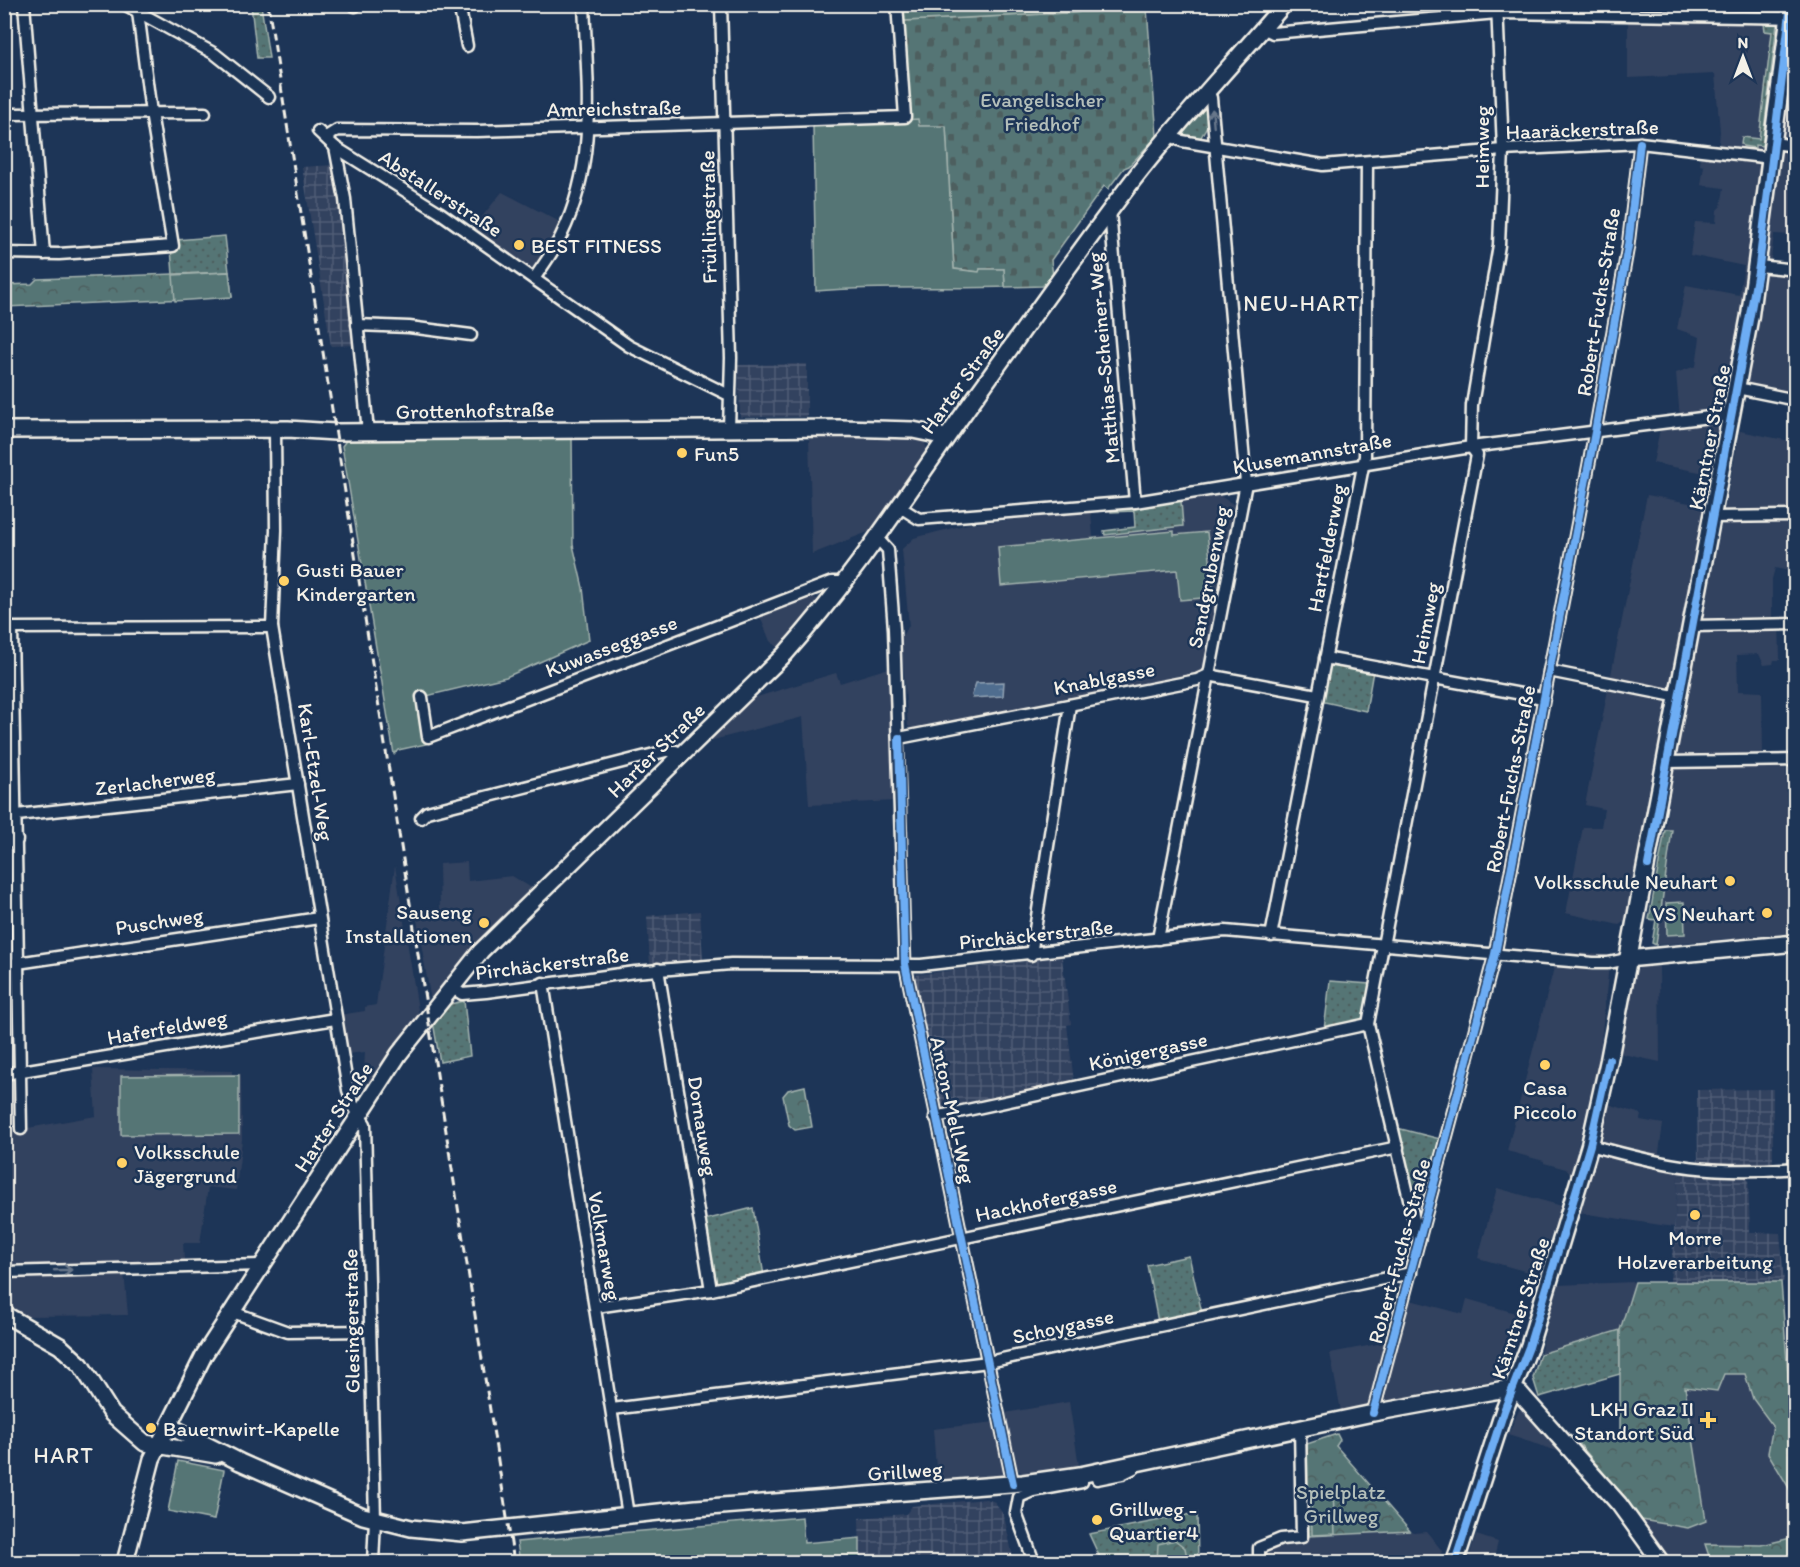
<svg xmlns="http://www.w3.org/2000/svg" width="1800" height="1567" viewBox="0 0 1800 1567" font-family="Itim,sans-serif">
<defs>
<pattern id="industrial-grid" width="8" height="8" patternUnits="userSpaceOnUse" patternTransform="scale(1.5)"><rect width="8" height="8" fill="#33425f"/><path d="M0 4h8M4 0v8" fill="none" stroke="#515e76"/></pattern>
<pattern id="grass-dots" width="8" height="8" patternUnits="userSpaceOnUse" patternTransform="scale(1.5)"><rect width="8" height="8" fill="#547575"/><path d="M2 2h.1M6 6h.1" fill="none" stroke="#4e5e5e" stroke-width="1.8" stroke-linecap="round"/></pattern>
<pattern id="cemetery-stones" width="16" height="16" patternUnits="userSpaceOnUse" patternTransform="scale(1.5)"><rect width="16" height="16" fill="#547575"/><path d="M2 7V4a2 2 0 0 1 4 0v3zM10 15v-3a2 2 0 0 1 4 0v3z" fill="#4e5e5e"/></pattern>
<pattern id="park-crowns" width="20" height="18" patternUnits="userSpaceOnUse" patternTransform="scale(1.5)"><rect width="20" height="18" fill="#547575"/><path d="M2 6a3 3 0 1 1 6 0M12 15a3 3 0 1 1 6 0" fill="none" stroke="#4e5e5e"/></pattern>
<pattern id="water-ripples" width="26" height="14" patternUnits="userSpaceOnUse" patternTransform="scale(1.5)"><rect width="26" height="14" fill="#4f6d8f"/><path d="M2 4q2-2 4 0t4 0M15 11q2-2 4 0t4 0" fill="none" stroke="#69829f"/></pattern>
</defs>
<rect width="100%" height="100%" fill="#1d3557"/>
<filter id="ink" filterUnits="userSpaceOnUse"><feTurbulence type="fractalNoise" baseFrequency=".0167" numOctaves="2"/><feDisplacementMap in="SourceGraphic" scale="12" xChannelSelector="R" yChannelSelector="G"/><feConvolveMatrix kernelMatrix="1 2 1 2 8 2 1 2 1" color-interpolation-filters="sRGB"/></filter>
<g filter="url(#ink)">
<g fill="#33425f">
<path d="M1711,5h84v230l-21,-1 -4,33 25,3v134l-46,-8 -33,26 3,5 -9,47 -57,-11 7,-34 18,-2 2,-9 -4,-45 20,-7 4,-29 -23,-8 9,-44 53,10 5,-29 -54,-11 5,-33 21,1 1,-13 4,-4 3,-18 -23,-3 3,-19 -4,-1 1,-9 17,2 2,-27 -5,-57 -87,4v-57l82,-1z"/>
<path d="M502,192l58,30 -13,30 -15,21 -59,-45z"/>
<path d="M1740,431l55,11 -4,17 5,1 -1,112 -20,-4 -3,11v41h7l1,40h-6l-1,4 -9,1 -5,-11 -22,1 1,36 24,1 1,64 23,10 1,45h8v121l-55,9 -13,-2 -71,6 16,-115h-7l8,-59z"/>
<path d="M809,435l104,3 12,5 2,9 -49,76 -66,26z"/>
<path d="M1647,495l58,11 -80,415 -6,4 -53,-12 17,-86h18l3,-18 -19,-4z"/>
<path d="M1220,496l16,10 -31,162 -10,7 -281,55 -6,-4 -7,-89 8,-11 -7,-77 12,-11 54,-14 123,-12 2,25 90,-11 -2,-25z"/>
<path d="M810,595l11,7 -43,46 -8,-7 -11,-27z"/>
<path d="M889,668l6,133 -86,4 -6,-88 -98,25 45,-43 86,-26 4,10z"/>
<path d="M467,862l1,19 44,-5 23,14 -104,111 -15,-87 24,-5 -1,-45z"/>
<path d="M395,866l24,150v20l-49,73 -7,-19 2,-38 -19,2 -7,-39 26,-4v-4l11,-2z"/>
<path d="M1558,952l52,3 -11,106 -28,114 -5,-6 -22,-6v-2l-37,-10z"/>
<path d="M1641,966l18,1 1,95 -42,-9 16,-80z"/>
<path d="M93,1069l139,2v3h9l1,65 -6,51 -28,-3 -8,56h-17l1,17 -61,1 5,54 -107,1 -16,-8v-176l91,-16z"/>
<path d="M1608,1104l33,10 -1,6 23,4 -5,35 35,11 -15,7 -4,50 -93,-14 15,-55 4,-2 4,-13 -3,-7z"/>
<path d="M1497,1188l65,18 -29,77 -7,-5 2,-6 -50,-14z"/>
<path d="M1635,1282h146l10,132h4v148h-121l-101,-126h47v-106l-80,24 17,-69z"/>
<path d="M1467,1299l55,16 -23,65 -113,24 -4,-5 28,-99 53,14z"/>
<path d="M1389,1342l-17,61 -31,8 -11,-58z"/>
<path d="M1069,1402l10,64 -56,9 -7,-8 -11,-54z"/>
<path d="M1519,1410h6l39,43 -56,-18z"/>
<path d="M995,1422l10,48 -2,5 -66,6 -4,-52z"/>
<path d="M1410,1531l4,2 13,-1 15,19 -4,11h-170v-23z"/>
<path d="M1476,1535l22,7 -5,20h-26z"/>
</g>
<g fill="url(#industrial-grid)">
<path d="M335,165l10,46 11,134 -25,1 -29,-179z"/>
<path d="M807,364v53h-67l-2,-52z"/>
<path d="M700,911l3,48 -53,5 -3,-48z"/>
<path d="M1059,957l3,1 9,66 -4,1 7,57 -129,27 -5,-3 -26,-131z"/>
<path d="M1773,1089v87l-25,1 2,55 30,1 4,49h-114l8,-105 15,-7 5,-7 -1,-73z"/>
<path d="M986,1499l9,3 9,14 10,46h-154l-1,-44 47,-4 6,-8z"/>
</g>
<g fill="url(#grass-dots)" stroke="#a4b3ae" stroke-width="1.5">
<path d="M251,5h10l8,53h-12z"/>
<path d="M1748,21h27l2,3 -15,122 -7,-1v3l-12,-2 -2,-3 1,-6 17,2 13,-107 -7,-1 -1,-8z"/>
<path d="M1207,104l3,16 -11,21 -16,-3 -1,-6z"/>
<path d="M225,236l4,36 -56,3 -2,-27 5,-8z"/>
<path d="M1181,501l2,25 -78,9 -1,-4 31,-4 -1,-16 -23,1v-2z"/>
<path d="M1333,663l40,8 -7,40 -46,-10 9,-36z"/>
<path d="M1665,830h7l-16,115 -4,-2 4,-23 -7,-1z"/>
<path d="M1330,981l40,3 -7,34 -4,4 -35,8z"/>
<path d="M464,1001l6,55 -30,6 -7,-40 13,-17z"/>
<path d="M1397,1128l43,11 -22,68h-2z"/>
<path d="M753,1208l11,68c-14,2 -42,14 -51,2l-9,-58z"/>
<path d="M1189,1256l13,57 -44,9 -11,-57z"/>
<path d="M1620,1330v44l-81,23 -6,-19 7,-24z"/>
<path d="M1197,1513l1,49h-96l-13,-28z"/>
</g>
<path fill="url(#cemetery-stones)" stroke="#a4b3ae" stroke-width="1.5" d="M1147,9l10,127 -28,30 -5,2 -16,21 -4,-3 -53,74 2,16 -11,10 -37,1 -1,-18h-24v3l-26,-3 -8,-142 -28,-1 -9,-7 -5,-98z"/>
<g fill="url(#park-crowns)" stroke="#a4b3ae" stroke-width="1.5">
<path d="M229,272l3,25 -227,10 -1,-22 28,-1 5,-5z"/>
<path d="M805,1086l7,41 -17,3 -6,-5 -6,-29 5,-6z"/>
<path d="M1635,1282h146l10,132h4v84l-27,-45 5,-27 -20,-27 -8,-25h-21l-7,17 -32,-4 21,134 -18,7 -46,-8 -69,-84h47v-106z"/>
<path d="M1337,1434l3,6 -4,6 74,85 -101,5 -2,-92z"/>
<path d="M1795,1537v25h-84l-6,-18 57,1z"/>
<path d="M1175,1540l10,8 3,14h-31l1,-18z"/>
</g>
<g fill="#547575" stroke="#a4b3ae" stroke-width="1.5">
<path d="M1147,4v5l-243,12 -2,-16z"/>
<path d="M918,119l1,7h27l8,143 25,3 1,-3h24l1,18c-63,2 -126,-1 -189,4l-3,-166z"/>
<path d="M229,272l3,25 -57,4 -2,-26z"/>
<path d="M572,436l1,109 10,43 6,52 -83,37 -84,20 4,47 -28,6 -4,4 -52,-308 6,-8z"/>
<path d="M1174,531v4l33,-3 7,65 -34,3 -3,-30 -176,16 -3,-39z"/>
<path d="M1684,902l1,32 -18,1 -1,-32z"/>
<path d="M239,1075v59l-118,1v-59z"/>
<path d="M178,1461l46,9 -10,50 -46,-9z"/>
<path d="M1333,1492l2,42 -23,1 -1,-42z"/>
<path d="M802,1517l2,26 56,-5v24h-340l-3,-20z"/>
</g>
<path fill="url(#water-ripples)" stroke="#91a2b3" stroke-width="1.5" d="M1004,682l-1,14 -30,2 -1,-3 4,-12z"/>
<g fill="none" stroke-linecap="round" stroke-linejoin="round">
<defs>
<g id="street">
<path d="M24,4l20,250"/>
<path d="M124,4l91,50 54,43"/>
<path d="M354,4l1,2"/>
<path d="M459,4l8,42"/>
<path d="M721,4l10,354 -2,71"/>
<path d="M1263,28l10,5 224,-20 298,5"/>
<path d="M4,114l201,-1"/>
<path d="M318,131l17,16 104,65 190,134 100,49"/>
<path d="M1170,136l12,5 141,24 180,-15 137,-7 132,15"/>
<path d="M326,137l11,-7 140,1 428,-14 -8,-113"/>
<path d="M1773,143l23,3"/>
<path d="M335,147l10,52 23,233"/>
<path d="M1110,211l25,291"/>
<path d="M4,253l55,1 114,-8 -22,-133 -13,-101"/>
<path d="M1759,266l37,4"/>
<path d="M534,279c9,-14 20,-28 27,-43 37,-75 26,-151 23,-232"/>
<path d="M357,325l52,2 62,8"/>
<path d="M1737,388l59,12"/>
<path d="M275,430l1,100 -4,97 76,463 6,17 11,17 10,396 -2,42"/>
<path d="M900,507l19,12 216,-17 336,-55 262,-33"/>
<path d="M1713,517l83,-1"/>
<path d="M878,539l10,11 6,79 11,335 108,520"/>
<path d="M1692,626l104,-2"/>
<path d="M4,628h8l9,501"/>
<path d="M12,628l260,-1"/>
<path d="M1325,658l218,40"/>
<path d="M1549,671l130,26"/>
<path d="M422,697l6,40 404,-155h15"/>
<path d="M899,738l298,-58 11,-5 109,20"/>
<path d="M1666,762l130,-2"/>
<path d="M17,815l281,-31"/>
<path d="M421,818l6,-6 239,-61h10l5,3"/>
<path d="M4,842l13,-2"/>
<path d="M1271,936l94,-480 2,-294"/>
<path d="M1158,939l88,-456 -35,-385 -3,-8"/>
<path d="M1031,955l39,-250"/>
<path d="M4,965l315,-47"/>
<path d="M658,969l53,321"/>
<path d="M543,983l85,532"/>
<path d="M451,987l11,7 24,-2 149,-20 96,-8 190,1 304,-34 368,32h15l19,-4"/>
<path d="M4,1074l331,-55"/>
<path d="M935,1117l433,-93"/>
<path d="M1590,1145c78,22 124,30 206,23"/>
<path d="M1419,1241l-51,-217 109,-569 -6,-8 1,-42 27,-160 4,-95 -6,-146"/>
<path d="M4,1272l257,-7"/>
<path d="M596,1307l115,-17 687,-143"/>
<path d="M230,1311l58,21 82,-1"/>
<path d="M612,1409l376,-47 423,-89"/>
<path d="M1373,1413l122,-459 100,-522 33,-186 12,-103"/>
<path d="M1097,1479l25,-5 12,-6"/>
<path d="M1034,1562l-18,-49 3,-16 14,-6 49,-9"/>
<path d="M1259,1562v-14l22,-9 21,-2 -2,-109"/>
</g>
<g id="secondary">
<path d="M4,430l284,-1 47,3 506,-4 72,2 33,7"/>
<path d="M1627,959l169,-16"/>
<path d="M4,1314l56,32 21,19 31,49 33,29 71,12"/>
<path d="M169,1426l71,36 123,54 48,12 51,5 234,-25 327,-25 57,-8 293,-62 132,-24 15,4 6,7 93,104 42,58"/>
<path d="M125,1562l27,-103 52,-104 195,-301 82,-103 304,-297c77,-86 132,-177 199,-269 49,-69 98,-138 149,-205 47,-61 101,-117 151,-176"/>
</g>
<path id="primary" d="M1455,1562l49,-151 25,-64 61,-202 19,-85 141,-745 41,-311"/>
</defs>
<use href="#street" stroke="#f4f1e8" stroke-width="15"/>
<use href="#secondary" stroke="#f4f1e8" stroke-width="20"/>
<use href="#primary" stroke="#f4f1e8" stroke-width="21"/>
<use href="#street" stroke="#1d3557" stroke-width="10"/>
<use href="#secondary" stroke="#1d3557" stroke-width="15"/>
<use href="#primary" stroke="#1d3557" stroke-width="16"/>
<path stroke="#f4f1e8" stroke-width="3" stroke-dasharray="9 4.5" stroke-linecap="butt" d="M268,4l246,1558"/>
<defs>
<g id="cycleway">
<path d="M899,738l6,226 108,520"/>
<path d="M1648,865l111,-599 32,-262"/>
<path d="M1373,1413l122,-459 100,-522 33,-186 12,-103"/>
<path d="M1455,1562l49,-151 25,-64 61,-202 19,-85"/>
</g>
</defs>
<use href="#cycleway" stroke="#1d3557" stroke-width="11"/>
<use href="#cycleway" stroke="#6dadf4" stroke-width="8"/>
</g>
<defs><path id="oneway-shaft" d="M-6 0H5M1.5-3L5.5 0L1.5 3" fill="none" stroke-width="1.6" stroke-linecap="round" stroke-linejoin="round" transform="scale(1.5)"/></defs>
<g stroke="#68778a">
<use href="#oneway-shaft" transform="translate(1213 118) rotate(-95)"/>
<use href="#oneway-shaft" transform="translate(63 1270) rotate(-2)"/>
</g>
</g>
<g fill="#ffd166" stroke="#1d3557" stroke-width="2">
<circle cx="519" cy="245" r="6"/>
<circle cx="682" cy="453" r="6"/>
<circle cx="284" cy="581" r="6"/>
<circle cx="1730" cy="881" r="6"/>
<circle cx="1767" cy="913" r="6"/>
<circle cx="484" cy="923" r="6"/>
<circle cx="1545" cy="1065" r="6"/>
<circle cx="122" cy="1163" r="6"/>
<circle cx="1695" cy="1215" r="6"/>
<path d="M1705 1411h6v6h6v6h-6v6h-6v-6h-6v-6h6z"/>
<circle cx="151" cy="1428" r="6"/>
<circle cx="1097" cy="1520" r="6"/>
</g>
<g text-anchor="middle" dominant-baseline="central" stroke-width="5" stroke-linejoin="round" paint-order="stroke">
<g font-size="21" fill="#b4bfba" stroke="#1d3557">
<text x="1042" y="99">Evangelischer<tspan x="1042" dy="24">Friedhof</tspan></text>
<text x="1341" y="1491">Spielplatz<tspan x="1341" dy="24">Grillweg</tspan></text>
</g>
<g font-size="21" fill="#f4f1e8" stroke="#1d3557">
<text transform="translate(614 108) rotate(-1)">Amreichstraße</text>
<text transform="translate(1582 129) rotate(-2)">Haaräckerstraße</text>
<text transform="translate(1481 147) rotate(-90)">Heimweg</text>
<text transform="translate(441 193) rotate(33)">Abstallerstraße</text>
<text transform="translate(708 217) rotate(-91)">Frühlingstraße</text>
<text transform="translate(1598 302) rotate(-81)">Robert-Fuchs-Straße</text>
<text transform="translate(1103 358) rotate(-95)">Matthias-Scheiner-Weg</text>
<text transform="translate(962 380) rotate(-54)">Harter Straße</text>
<text transform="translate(475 410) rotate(-1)">Grottenhofstraße</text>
<text transform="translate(1709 437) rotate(-79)">Kärntner Straße</text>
<text transform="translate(1312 453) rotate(-10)">Klusemannstraße</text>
<text transform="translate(1326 548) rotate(-79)">Hartfelderweg</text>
<text transform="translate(1208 577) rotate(-79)">Sandgrubenweg</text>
<text transform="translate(1425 623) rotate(-79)">Heimweg</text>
<text transform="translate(611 646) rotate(-21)">Kuwasseggasse</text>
<text transform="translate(1104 678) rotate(-11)">Knablgasse</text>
<text transform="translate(656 750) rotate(-44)">Harter Straße</text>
<text transform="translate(316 772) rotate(81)">Karl-Etzel-Weg</text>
<text transform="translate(1510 779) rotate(-79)">Robert-Fuchs-Straße</text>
<text transform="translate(155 781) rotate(-7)">Zerlacherweg</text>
<text transform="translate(159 921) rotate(-9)">Puschweg</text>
<text transform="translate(1036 934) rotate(-6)">Pirchäckerstraße</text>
<text transform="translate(552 963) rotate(-7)">Pirchäckerstraße</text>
<text transform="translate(167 1027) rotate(-10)">Haferfeldweg</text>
<text transform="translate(1148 1051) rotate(-12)">Königergasse</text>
<text transform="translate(953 1110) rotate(78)">Anton-Mell-Weg</text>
<text transform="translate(333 1117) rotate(-57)">Harter Straße</text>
<text transform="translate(703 1126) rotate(81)">Dornauweg</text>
<text transform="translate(1046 1200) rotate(-12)">Hackhofergasse</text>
<text transform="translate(605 1246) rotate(80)">Volkmarweg</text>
<text transform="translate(1399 1251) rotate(-75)">Robert-Fuchs-Straße</text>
<text transform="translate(1520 1308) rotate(-72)">Kärntner Straße</text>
<text transform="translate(351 1321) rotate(-91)">Glesingerstraße</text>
<text transform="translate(1063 1326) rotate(-12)">Schoygasse</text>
<text transform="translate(905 1471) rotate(-4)">Grillweg</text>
</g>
<g font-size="21" fill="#f4f1e8" stroke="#1d3557" text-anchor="start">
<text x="531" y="245">BEST FITNESS</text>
<text x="694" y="453">Fun5</text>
<text x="296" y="569">Gusti Bauer<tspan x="296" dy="24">Kindergarten</tspan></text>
<text x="1718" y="881" text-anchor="end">Volksschule Neuhart</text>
<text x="472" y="911" text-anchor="end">Sauseng<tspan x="472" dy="24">Installationen</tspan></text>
<text x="1755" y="913" text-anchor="end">VS Neuhart</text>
<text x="1545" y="1087" text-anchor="middle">Casa<tspan x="1545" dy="24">Piccolo</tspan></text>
<text x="134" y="1151">Volksschule<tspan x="134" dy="24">Jägergrund</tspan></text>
<text x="1695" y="1237" text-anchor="middle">Morre<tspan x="1695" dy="24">Holzverarbeitung</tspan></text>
<text x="1694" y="1408" text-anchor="end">LKH Graz II<tspan x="1694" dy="24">Standort Süd</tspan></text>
<text x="163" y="1428">Bauernwirt-Kapelle</text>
<text x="1109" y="1508">Grillweg -<tspan x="1109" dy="24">Quartier4</tspan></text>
</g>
<g font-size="22" letter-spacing="1.5" fill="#f4f1e8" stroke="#1d3557">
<text x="1302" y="303">NEU-HART</text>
<text x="64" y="1455">HART</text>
</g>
</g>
<rect width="1800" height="1567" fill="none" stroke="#1d3557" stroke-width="24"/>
<rect x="12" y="12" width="1776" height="1543" fill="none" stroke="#f4f1e8" stroke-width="2" filter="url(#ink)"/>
<g transform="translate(1743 57)" stroke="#1d3557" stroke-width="4.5" paint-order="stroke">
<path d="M0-4.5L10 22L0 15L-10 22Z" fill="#f4f1e8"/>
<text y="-9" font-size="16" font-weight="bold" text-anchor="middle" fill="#f4f1e8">N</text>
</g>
</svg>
